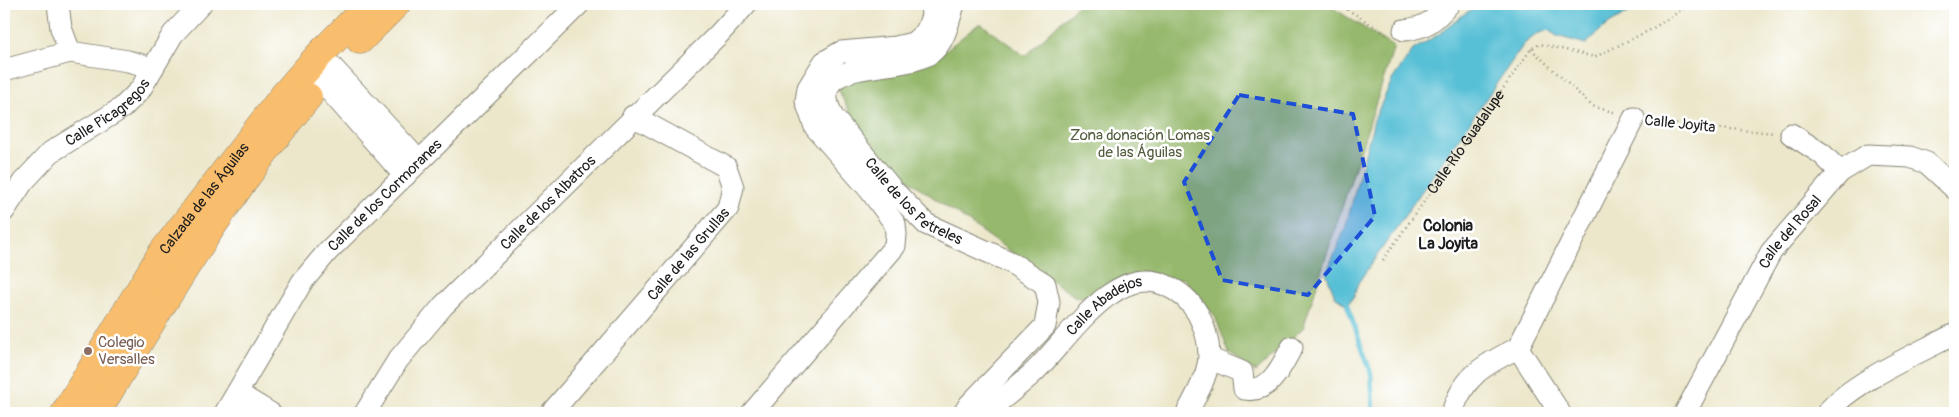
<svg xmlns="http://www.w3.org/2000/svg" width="1959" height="417" viewBox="0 0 1959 417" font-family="Pangolin,sans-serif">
<rect width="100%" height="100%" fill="#fff"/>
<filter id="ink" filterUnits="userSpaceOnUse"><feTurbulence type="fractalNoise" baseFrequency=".02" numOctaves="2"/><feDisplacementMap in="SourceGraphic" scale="10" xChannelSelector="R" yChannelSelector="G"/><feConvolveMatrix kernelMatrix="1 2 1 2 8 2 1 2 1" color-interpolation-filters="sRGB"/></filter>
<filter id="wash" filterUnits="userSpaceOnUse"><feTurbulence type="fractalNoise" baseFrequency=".0096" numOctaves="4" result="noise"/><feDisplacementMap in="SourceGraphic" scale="20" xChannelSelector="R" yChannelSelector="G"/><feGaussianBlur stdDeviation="1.12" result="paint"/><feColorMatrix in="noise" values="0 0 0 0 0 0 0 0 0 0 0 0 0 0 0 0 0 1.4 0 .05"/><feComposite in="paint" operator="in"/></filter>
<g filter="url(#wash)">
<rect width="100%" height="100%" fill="#ece7cb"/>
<path fill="#95b86c" stroke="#586a44" d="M1079,4h248l67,43 -91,281 -47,44 -27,-19 -14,-37 -32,-38 -106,20 -207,-145 -37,-74 113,-29 34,-27 45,33z"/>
<path fill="#59c0d6" stroke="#3a6e79" d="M1481,4h162l-39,23 -18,17 -29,-8 -9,-6 -11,4 -13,10 -166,239 -4,13 -7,9 -12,-9 -9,-23 19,-44 29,-109 18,-40 21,-30 29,-18 22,-18z"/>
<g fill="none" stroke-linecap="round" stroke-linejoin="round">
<path stroke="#59c0d6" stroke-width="4.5" d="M1347,305l24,68 2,37 -3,3"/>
</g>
</g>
<g filter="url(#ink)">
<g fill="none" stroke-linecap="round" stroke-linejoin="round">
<defs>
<g id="minor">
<path d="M58,4l3,24 9,24"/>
<path id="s2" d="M952,4l1,4c-5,15 -8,33 -21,44 -31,24 -131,1 -99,65l60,73 33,34 84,38 35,22 4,18 -4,24 -76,79 -5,8"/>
<path d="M1404,30c22,-2 31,-10 45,-26"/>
<path d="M320,54l99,107"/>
<path d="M307,69l14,12 84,95"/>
<path d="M4,70l66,-18 58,9 25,7"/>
<path d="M1791,134l31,20 18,18"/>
<path id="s3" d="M4,211l19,-29 28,-30 71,-44 18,-18 33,-56 28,-30"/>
<path d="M1518,348l116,-230"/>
<path d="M1211,359l31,13 2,17c26,5 37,-22 48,-42"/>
<path d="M237,393l33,20"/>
<path id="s4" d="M225,413l77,-131 26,-31 251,-247"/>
<path id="s5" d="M365,413l33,-53 45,-54 275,-271 28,-31"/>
<path id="s6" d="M551,413l177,-205 5,-21 -7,-20 -93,-51"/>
<path d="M752,413l143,-167 1,-12 -1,-10 -26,-35 -54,-62 -9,-26 2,-13 16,-26 17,-10 55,-5 17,-4 13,-11 6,-16 -1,-12"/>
<path id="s7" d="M985,413c17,-14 34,-27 50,-42 31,-29 79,-109 130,-86 14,6 25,15 33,29 21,42 9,61 -11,99"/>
<path d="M1452,413c11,-37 33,-49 66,-65l42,65"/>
<path id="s8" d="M1685,413l86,-161 69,-80 28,-17 42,2 17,6 28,26"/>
<path d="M1827,413c23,-30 93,-61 128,-79"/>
</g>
<g id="major">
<path d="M360,40l36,-36"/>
<path id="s9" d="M65,413l97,-160 122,-158 36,-41 50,-50"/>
<path d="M96,413c65,-108 130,-218 212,-316"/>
</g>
</defs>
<use href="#minor" stroke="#848274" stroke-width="23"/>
<use href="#major" stroke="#848274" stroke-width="29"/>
<g stroke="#848274" stroke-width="2.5" stroke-dasharray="1 4" stroke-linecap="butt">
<path d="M1339,4l47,30"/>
<path d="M1531,49l61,57 24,7"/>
<path d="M1651,122l124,11"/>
<path id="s1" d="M1383,260l148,-211 9,-5 55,13 55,-27 41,-26"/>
</g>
<use href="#minor" stroke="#fff" stroke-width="21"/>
<use href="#major" stroke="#f9be6d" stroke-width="28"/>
</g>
</g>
<path fill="#1d4ed8" fill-opacity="0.2" stroke="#1d4ed8" stroke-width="4" stroke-dasharray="10 6" stroke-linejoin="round" d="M1239,95l114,19 22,102 -67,79 -86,-15 -38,-98z"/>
<circle fill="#8d6e63" stroke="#fff" stroke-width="2" cx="88" cy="351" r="5"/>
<g text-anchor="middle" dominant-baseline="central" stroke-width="5" stroke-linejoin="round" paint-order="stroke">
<g font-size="15" fill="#1c1c1c" stroke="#fff">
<text stroke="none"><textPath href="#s3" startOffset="145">Calle Picagregos</textPath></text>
<text transform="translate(1680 124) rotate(6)">Calle Joyita</text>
<text stroke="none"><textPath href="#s1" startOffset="144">Calle Río Guadalupe</textPath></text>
<text stroke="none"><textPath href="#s4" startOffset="272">Calle de los Cormoranes</textPath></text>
<text stroke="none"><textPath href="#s9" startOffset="256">Calzada de las Águilas</textPath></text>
<text stroke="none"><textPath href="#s2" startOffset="315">Calle de los Petreles</textPath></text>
<text stroke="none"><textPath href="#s5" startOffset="280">Calle de los Albatros</textPath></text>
<text stroke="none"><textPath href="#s8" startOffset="210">Calle del Rosal</textPath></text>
<text stroke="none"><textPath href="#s6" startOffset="210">Calle de las Grullas</textPath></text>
<text stroke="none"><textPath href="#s7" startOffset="162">Calle Abadejos</textPath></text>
</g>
<g font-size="15" fill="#545d3e" stroke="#fff">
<text x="1140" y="135">Zona donación Lomas<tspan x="1140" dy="17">de las Águilas</tspan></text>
</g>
<g font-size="15" fill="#785e54" stroke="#fff" text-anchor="start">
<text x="98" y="342">Colegio<tspan x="98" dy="17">Versalles</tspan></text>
</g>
<g font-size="16" font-weight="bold" fill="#1c1c1c" stroke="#fff">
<text x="1448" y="226">Colonia<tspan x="1448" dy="18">La Joyita</tspan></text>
</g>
</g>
<rect width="1959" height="417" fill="none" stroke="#fff" stroke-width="20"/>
</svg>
